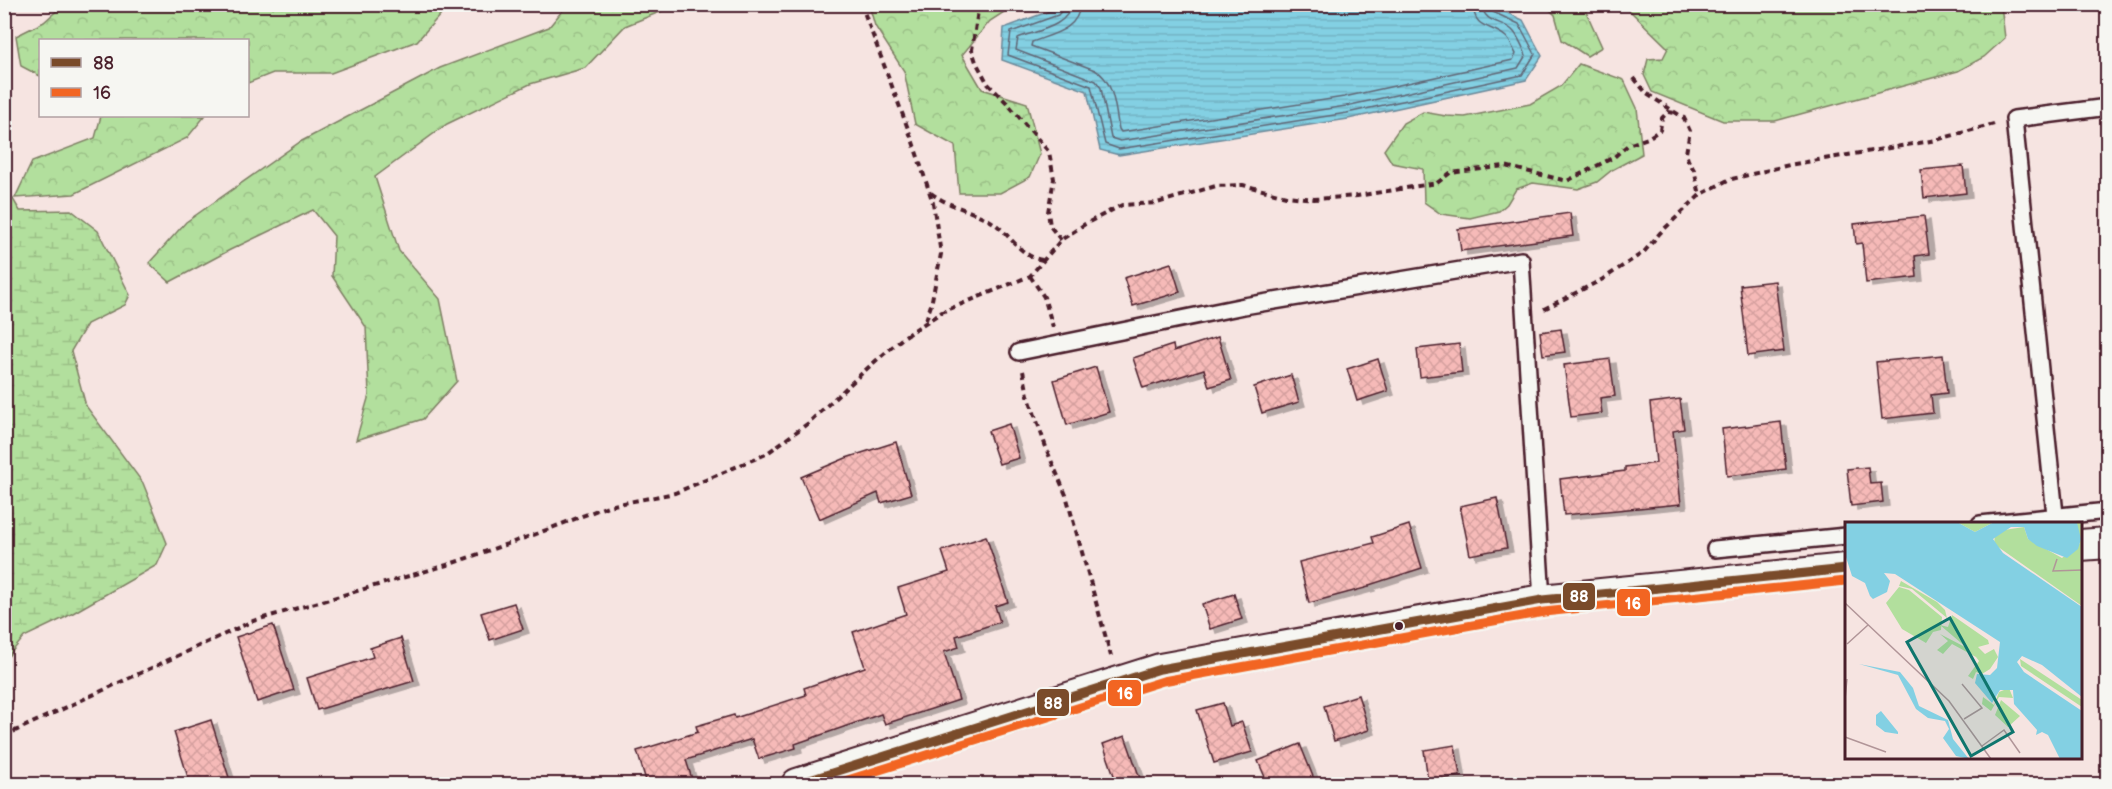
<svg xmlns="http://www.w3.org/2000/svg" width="2112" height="789" viewBox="0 0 2112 789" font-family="'Balsamiq Sans',sans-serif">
<defs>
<pattern id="forest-crowns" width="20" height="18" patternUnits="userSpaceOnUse" patternTransform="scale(1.5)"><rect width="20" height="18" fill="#b2df9d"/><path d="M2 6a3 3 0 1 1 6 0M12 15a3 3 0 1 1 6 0" fill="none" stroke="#9bbf87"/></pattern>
<pattern id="wetland-marsh" width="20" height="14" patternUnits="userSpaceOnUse" patternTransform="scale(1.5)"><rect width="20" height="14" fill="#b2df9d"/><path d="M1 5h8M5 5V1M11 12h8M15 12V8" fill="none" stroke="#9bbf87"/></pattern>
<pattern id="water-rules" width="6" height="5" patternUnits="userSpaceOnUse" patternTransform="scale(1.5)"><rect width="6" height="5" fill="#83d0e3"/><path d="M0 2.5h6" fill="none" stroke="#73b2c3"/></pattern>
<pattern id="building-cross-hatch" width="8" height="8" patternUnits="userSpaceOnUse" patternTransform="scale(1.5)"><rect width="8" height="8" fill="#f6bab8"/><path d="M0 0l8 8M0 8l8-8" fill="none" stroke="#d49f9e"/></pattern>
<filter id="shadow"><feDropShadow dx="6" dy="4" stdDeviation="0" flood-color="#0004"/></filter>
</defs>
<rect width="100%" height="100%" fill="#f6e4e1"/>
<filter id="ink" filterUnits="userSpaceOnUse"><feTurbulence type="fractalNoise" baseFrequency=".0167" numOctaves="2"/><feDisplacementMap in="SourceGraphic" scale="12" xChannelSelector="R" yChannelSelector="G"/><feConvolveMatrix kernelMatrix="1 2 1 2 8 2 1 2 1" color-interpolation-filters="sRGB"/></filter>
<g filter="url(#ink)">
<g fill="url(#forest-crowns)" stroke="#7e7f64" stroke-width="1.5">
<path d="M63,5v-1l386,1 -32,36 -86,32h-58l-25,10v-43h-208v36l-19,-10 -5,-30 28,-14z"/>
<path d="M567,5h110l-52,21 -40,42 -55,16 -83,40 -72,53 24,74 41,48 17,82 -34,38 -67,21 13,-45 -3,-68 -34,-51 2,-40 -21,-26 -83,40 -60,32 -21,-19 37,-41 114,-80 140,-74 109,-41z"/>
<path d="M869,5h146l-25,16 -28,34 20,34 45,14 13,51 -10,23 -30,16h-41l-4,-47 -40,-22 -11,-53 -29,-45z"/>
<path d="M1545,5h38l19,42 -15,9 -25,-16 -7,-25z"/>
<path d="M1624,5h377l4,33 -21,19 -26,14 -183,50h-52l-71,-29 -8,-17 4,-16 15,-1 5,-10z"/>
<path d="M1579,64l45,16 13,28 5,46 -30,16 -15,12 -19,7 -45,-6 -17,6 -9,15 -8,7 -29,7 -29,-4 -17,-12 -1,-33 -31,-6 -8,-13 19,-27 20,-11 23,4 19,1 65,-13 31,-18z"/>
<path d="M101,116h104l-18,22 -113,56 -59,4 17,-36 63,-24z"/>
</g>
<path fill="url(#wetland-marsh)" stroke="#7e7f64" stroke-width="1.5" d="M4,184l16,27 51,-1 27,21 32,64 -5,10 -38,19 -16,27 15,55 57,77 24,60 -10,22 -91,52 -42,20 -19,23z"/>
<path fill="url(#water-rules)" stroke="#6c8999" stroke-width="1.5" d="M1060,4l430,1 33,15 19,36 -16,24 -178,39 -229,36 -19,-5 -13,-59 -85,-31 2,-32 51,-19z"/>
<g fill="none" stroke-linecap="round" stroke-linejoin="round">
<g stroke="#616675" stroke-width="1.5">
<path d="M1063,4v5l-5,6 -47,17 -3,23 83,31 14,58 14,5 228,-36 175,-38 13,-21 -16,-30 -26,-12 -4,-8"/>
<path d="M1071,4c-2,23 -36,27 -53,34l-2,12 80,31 5,7 10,50 9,3 226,-35 172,-38 8,-13c-3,-7 -7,-17 -12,-23 -9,-12 -31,-7 -32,-28"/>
<path d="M1080,4c-1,26 -28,30 -48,38l-1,4 64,24c20,11 20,40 24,59l2,3 223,-35 169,-37 3,-6c-3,-5 -6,-14 -10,-17 -14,-13 -32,-6 -33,-33"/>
</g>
</g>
<g fill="url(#building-cross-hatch)" stroke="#4a1f2b" stroke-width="1.5" filter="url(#shadow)">
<path d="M1963,166l3,27 -42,5 -3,-28z"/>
<path d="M1570,213l3,23 -112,15 -3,-22z"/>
<path d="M1924,216l5,38 -14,2 2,21 -51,6 -4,-40 -6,1 -2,-20z"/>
<path d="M1171,263l9,29 -47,14 -9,-28z"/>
<path d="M1775,281l9,70 -36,5 -8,-71z"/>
<path d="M1561,329l4,23 -22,3 -3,-23z"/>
<path d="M1218,337l13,43 -22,7 -5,-18 -61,19 -10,-30 40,-13 1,6z"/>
<path d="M1459,344l3,28 -42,5 -3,-28z"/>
<path d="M1943,355l4,38 -16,2 2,18 -51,6 -6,-57z"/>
<path d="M1378,359l10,32 -31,10 -10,-32z"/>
<path d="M1610,359l5,37 -15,2 2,15 -31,4 -7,-52z"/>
<path d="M1096,367l13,45 -42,13 -13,-45z"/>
<path d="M1291,375l8,27 -37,11 -8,-26z"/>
<path d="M1680,399l4,30 -11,2 8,73 -117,11 -4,-36 65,-8v-4l31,-4 -6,-60z"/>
<path d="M1781,422l5,47 -59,7 -5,-47z"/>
<path d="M1009,424l10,34 -20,6 -11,-33z"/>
<path d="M896,442l15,52 -30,9 -3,-10 -59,26 -18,-42 45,-19z"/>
<path d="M1868,467l2,17 11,-1 2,19 -32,4 -4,-37z"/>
<path d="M1497,498l10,50 -37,7 -10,-49z"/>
<path d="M1409,525l13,43 -53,17v2l-60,16 -10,-41 75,-19 -2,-6z"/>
<path d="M986,536l22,66 -13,4 5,16 -44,14 3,11 -15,5 15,48 -74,24 -4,-10 -86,30 1,4 -37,11 -7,-20 -66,21 6,19 -18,5h-27l-10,-33 61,-19 -2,-6 38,-11 1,3 71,-23 -2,-7 61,-21 -12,-35 53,-18 -8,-26 51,-16 -7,-21z"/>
<path d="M1234,594l8,25 -32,10 -8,-25z"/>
<path d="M514,603l9,26 -33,11 -9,-27z"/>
<path d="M273,625l21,65 -37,12 -21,-65z"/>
<path d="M401,638l13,43 -97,29 -10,-32 66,-21 -3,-9z"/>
<path d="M1358,695l11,35 -35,11 -10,-35z"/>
<path d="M1223,703l7,23 12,-4 10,30 -38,11 -17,-53z"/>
<path d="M211,720l20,64h-41l-16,-52z"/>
<path d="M1125,736l17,48h-25l-14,-40z"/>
<path d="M1300,744l14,35 -15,5h-31l-10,-23z"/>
<path d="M1455,745l5,31 -32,5 -4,-31z"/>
</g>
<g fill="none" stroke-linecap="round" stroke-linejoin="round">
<defs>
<g id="service">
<path d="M1019,352l225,-46 277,-46 21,340"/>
<path d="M1980,524l128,-13"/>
<path d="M2056,524l-42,-405 94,-12"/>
<path d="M1715,549l131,-13"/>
</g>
<g id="minor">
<path d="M2080,545l28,-2"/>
<path d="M797,784l363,-115 382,-69 304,-31"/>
</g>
</defs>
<use href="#service" stroke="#4a1f2b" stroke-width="20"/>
<use href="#minor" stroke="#4a1f2b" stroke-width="34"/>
<g stroke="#4a1f2b" stroke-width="4" stroke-dasharray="6 4.5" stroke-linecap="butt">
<path d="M861,4l52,138 20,61 8,51 -10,51 -6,18"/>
<path d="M979,4l-7,46 4,12 12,22 19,19 42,49 5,27 -6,33 2,14 11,14"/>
<path d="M1634,78l13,16 37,24 6,13 -4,22 2,7 6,10 6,25"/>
<path d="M931,193c19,15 44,17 64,31 16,12 27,34 48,36"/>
<path d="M1030,276l14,21 9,30"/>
<path d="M1544,309l59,-30 41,-27 16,-19 40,-38 28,-15 61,-15 147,-25 58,-16"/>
<path d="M1023,371l5,24 20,58 18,42 45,161"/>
<path d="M4,736l249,-115 194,-56 89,-31 72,-28 67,-13 91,-39 41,-30 64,-59 34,-29 37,-24 88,-36 31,-36 24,-16 37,-19 35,-2 59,-17 27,-1 43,11 28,3 43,-3 80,-13 13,-10 55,-7 62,15 47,-24 14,-12 20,-7 12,-8 2,-12 6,-6 8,1"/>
</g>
<use href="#service" stroke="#f6f6f2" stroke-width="15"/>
<use href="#minor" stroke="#f6f6f2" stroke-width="30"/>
<defs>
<path id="bus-1" d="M797,784l363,-115 382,-69 304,-31"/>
<path id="bus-2" d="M835,784l328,-103 381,-69 302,-31"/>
</defs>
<use href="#bus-1" stroke="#f6f6f2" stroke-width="14"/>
<use href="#bus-2" stroke="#f6f6f2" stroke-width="14"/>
<use href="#bus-1" stroke="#7a4b2a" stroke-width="9"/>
<use href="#bus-2" stroke="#f26522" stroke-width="9"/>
</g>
</g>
<circle fill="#4a1f2b" stroke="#f6f6f2" stroke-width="2" cx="1399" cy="626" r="5"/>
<g transform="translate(1845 522)">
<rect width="237" height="237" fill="#f6e4e1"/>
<path d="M112,0h37l-19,10zM231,0h6v84l-88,-62 1,-9 9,-5 20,-3 4,12 34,19 18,-15zM56,59l36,21 8,8 2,8 -35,-29 -13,-3zM107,93l36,25 1,4 -11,3 7,7 9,-5 4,8 -8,12 -8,5 -6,-2 -3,7 -5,-3 11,-15 -3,-4 -24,-13 -9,10 -6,-4 11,-9 -8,-7 27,14 -27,-23 8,2zM175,137l62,41v7l-61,-41zM164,166l4,10 -14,-1 -8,14 -9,-7 1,-7 11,8 5,-13zM156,178l19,16 -12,11 -13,-12z" fill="#b2df9d"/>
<path d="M54,65l10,3 33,27 -1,13 -8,2 -7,11 -24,-14 -16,-26z" fill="#b2df9d"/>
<path d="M0,0h112l18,10 19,-10 83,1 4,16 -3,10 -11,9 -30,-12 -9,-7 -4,-12h-13l-18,12 10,14 79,54v90l-40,-32 -20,-9 -5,6 7,10 58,39v48h-22l-12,-24 -6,-3 -6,3 1,-5 -23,-26 -1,-14h-13l-8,13 -17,-20 2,-9 13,1 7,-7 3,-26 -105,-68 -11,-1 6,8 -3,11 -14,7 -3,-3 -5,-13 -13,-7 -7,-22zM14,142l41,8 13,16 6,18 29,14 5,19 16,20 -13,-3 -13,-18 6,-9 -4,-8 -17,-3 -12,-9 -18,-34zM36,189l17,21v2l-13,-2 -9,-7v-10z" fill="#83d0e3"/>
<path fill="none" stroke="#b19598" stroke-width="1.5" d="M212,37l-4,12 29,-1M0,81l104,98 42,58M2,122l21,-19M117,162l20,24 -18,11M0,177l2,-20M0,215l41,15M137,224l22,-16 16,23"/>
<path fill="#0f766e" fill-opacity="0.15" stroke="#0f766e" stroke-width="3" d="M105,96l63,114 -42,24 -64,-114z"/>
<rect width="237" height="237" fill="none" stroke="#4a1f2b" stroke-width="3"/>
</g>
<g stroke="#f6f6f2" stroke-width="2">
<rect x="1562" y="582" width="34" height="29" rx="6" fill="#7a4b2a"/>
<rect x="1616" y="588" width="35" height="29" rx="6" fill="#f26522"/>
<rect x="1107" y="679" width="35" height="28" rx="6" fill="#f26522"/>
<rect x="1036" y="688" width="34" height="29" rx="6" fill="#7a4b2a"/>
</g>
<g font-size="16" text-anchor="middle" font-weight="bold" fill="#fff">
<text x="1579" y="602">88</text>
<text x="1633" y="609">16</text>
<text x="1125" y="699">16</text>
<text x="1053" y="709">88</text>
</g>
<rect width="2112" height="789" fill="none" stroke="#f6f6f2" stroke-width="24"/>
<rect x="12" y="12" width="2088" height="765" fill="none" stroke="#4a1f2b" stroke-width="2" filter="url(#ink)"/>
<rect x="39" y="39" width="210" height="78" fill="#f6f6f2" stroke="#b1a0a2" stroke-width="1.5"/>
<rect x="51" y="58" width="30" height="9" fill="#7a4b2a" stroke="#b1a0a2" stroke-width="1.5"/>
<text x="93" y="69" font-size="18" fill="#4a1f2b">88</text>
<rect x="51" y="88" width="30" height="9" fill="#f26522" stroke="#b1a0a2" stroke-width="1.5"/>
<text x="93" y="99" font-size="18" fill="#4a1f2b">16</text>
</svg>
